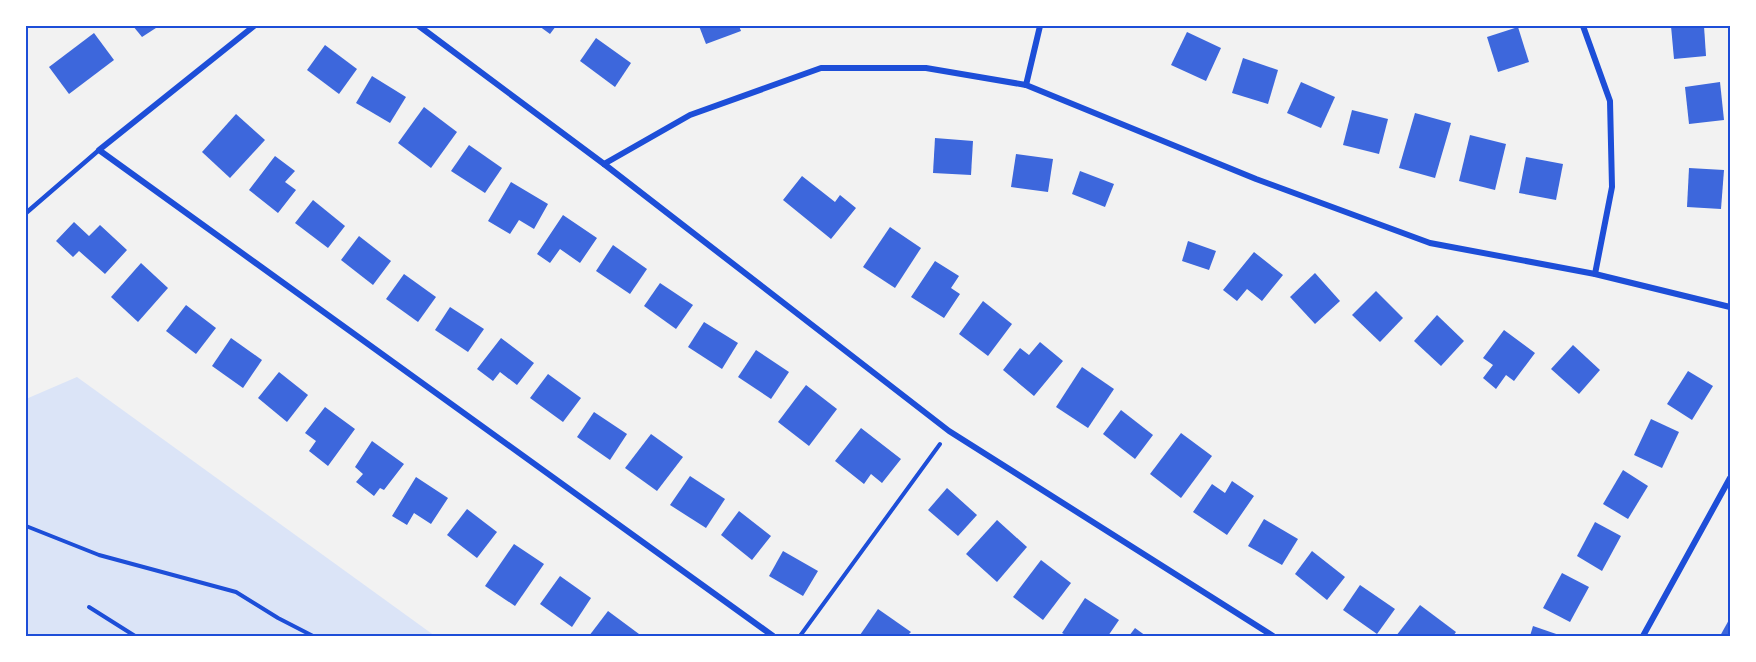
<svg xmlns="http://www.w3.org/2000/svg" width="1756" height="662" viewBox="0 0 1756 662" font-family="Poppins,sans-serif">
<rect width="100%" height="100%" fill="#f2f2f2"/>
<path fill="#dbe4f7" d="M77,377l358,259h-409v-237z"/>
<g fill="#3d67dc">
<path d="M133,26h26l-17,11z"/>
<path d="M539,26h17l-6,8z"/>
<path d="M699,26h40l2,5 -35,13z"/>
<path d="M1671,26h33l2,30 -32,3z"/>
<path d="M1518,27l11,35 -31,10 -11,-35z"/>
<path d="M1187,32l34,16 -15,33 -35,-16z"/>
<path d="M94,33l20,27 -45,34 -20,-27z"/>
<path d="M596,38l35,25 -16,24 -35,-26z"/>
<path d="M325,45l32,24 -18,25 -32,-24z"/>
<path d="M1243,58l35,12 -10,34 -36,-11z"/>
<path d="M372,76l34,21 -16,26 -34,-20z"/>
<path d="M1301,82l34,15 -14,31 -34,-15z"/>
<path d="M1720,82l4,38 -35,4 -4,-37z"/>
<path d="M424,107l33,25 -26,36 -33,-25z"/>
<path d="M1352,110l36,9 -9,35 -36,-9z"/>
<path d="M1415,113l36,10 -16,55 -36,-10z"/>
<path d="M236,114l29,26 -35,38 -28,-26z"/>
<path d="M1470,135l36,9 -11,46 -36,-9z"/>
<path d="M935,138l38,3 -2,34 -38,-2z"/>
<path d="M469,145l33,23 -17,25 -34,-22z"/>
<path d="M1016,154l37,5 -5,33 -37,-5z"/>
<path d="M275,156l20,15 -10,11 11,8 -18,23 -29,-23z"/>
<path d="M1526,157l37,7 -7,36 -37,-7z"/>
<path d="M1689,168l35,2 -3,39 -34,-2z"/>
<path d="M1080,171l34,13 -9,23 -33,-13z"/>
<path d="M802,176l33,26 5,-7 16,13 -25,31 -48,-39z"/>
<path d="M511,182l37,22 -14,25 -15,-9 -9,14 -22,-13z"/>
<path d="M313,200l32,26 -17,22 -33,-25z"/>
<path d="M563,215l34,23 -17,25 -20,-14 -10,14 -13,-9z"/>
<path d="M74,222l15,14 11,-11 27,25 -22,24 -26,-23 -6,6 -17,-16z"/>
<path d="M890,227l31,21 -26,40 -32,-21z"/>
<path d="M359,236l32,25 -18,24 -32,-25z"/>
<path d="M1188,241l28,10 -7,19 -27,-9z"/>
<path d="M613,245l34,24 -17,25 -34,-23z"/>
<path d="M1254,252l29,23 -21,26 -15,-12 -10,12 -14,-11z"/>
<path d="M935,261l24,15 -8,12 9,6 -16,24 -33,-21z"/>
<path d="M141,263l27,25 -30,34 -27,-25z"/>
<path d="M1315,273l25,28 -25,23 -25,-27z"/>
<path d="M404,274l32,23 -18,25 -32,-23z"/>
<path d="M660,283l33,22 -17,24 -32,-23z"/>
<path d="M1376,291l27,27 -23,24 -28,-27z"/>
<path d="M983,301l29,23 -24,32 -29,-22z"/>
<path d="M186,305l30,23 -20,26 -30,-23z"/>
<path d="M450,307l34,22 -16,23 -33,-22z"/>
<path d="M1437,315l27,26 -23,25 -27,-25z"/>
<path d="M704,322l34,21 -16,26 -34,-22z"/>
<path d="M1504,330l31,23 -21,28 -8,-6 -10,14 -13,-11 10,-13 -10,-7z"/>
<path d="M231,338l31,22 -19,28 -31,-22z"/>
<path d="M501,338l33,25 -17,22 -17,-13 -7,9 -16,-12z"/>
<path d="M1040,342l23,19 -29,35 -31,-26 17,-22 9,7z"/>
<path d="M1573,345l27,25 -21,24 -28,-25z"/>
<path d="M756,350l33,22 -18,27 -33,-22z"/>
<path d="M1082,367l32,22 -26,39 -32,-21z"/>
<path d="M1688,371l25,15 -21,34 -25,-16z"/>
<path d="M279,372l29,23 -21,27 -29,-24z"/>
<path d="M548,374l33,24 -18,24 -33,-24z"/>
<path d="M806,385l31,24 -28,37 -31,-24z"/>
<path d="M325,407l30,22 -27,37 -19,-15 7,-10 -11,-8z"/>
<path d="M1121,410l32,25 -18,24 -32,-25z"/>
<path d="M594,412l33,22 -17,26 -33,-23z"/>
<path d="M1651,419l28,13 -17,36 -28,-13z"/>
<path d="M861,428l40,31 -19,24 -11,-9 -7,10 -29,-23z"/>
<path d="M1181,433l31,23 -31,42 -31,-24z"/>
<path d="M651,434l32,23 -26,34 -32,-23z"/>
<path d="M372,441l32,23 -20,26 -4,-2 -6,8 -18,-14 7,-8 -8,-7z"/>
<path d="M1623,470l25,16 -20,33 -25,-15z"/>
<path d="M690,476l35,23 -19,29 -36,-23z"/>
<path d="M416,477l32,21 -17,26 -17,-11 -7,12 -15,-9z"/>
<path d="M1232,481l22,15 -27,39 -34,-23 19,-28 13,9z"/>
<path d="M947,488l30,27 -19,21 -30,-26z"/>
<path d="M467,509l30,23 -20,26 -30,-23z"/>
<path d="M739,511l32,25 -19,24 -31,-25z"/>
<path d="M1264,519l34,20 -16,26 -34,-19z"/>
<path d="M997,520l30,27 -30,35 -31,-28z"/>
<path d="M1595,522l26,14 -19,35 -25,-15z"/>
<path d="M514,544l30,20 -29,42 -30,-20z"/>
<path d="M783,551l35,20 -15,25 -34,-20z"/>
<path d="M1312,551l33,26 -18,23 -32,-26z"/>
<path d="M1041,560l30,23 -28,37 -30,-23z"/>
<path d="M1562,573l27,14 -19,35 -27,-14z"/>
<path d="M560,576l31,22 -19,29 -32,-23z"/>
<path d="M1360,585l35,24 -18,25 -34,-24z"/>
<path d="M1085,598l34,22 -11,16h-40l-6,-3z"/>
<path d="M1420,605l36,27 -3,4h-57z"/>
<path d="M878,609l33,23 -4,4 -47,-1z"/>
<path d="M608,611l31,23 -1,2h-49z"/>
<path d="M1730,618v18h-10z"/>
<path d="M1533,626l29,10h-32z"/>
<path d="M1135,628l11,8h-17z"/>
</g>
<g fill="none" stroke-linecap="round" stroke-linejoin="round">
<g stroke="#1d4ed8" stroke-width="4">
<path d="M26,526l73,29 137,37 42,26 35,18"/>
<path d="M89,607l46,29"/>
<path d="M800,636l140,-192"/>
</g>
<path stroke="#1d4ed8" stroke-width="4.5" d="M26,213l73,-63"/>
<g stroke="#1d4ed8" stroke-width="6">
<path d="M254,26l-155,124 674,486"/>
<path d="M419,26l185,138 345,267 324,205"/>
<path d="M1583,26l27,75 2,86 -17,87"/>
<path d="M1026,85l14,-59"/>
<path d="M604,164l86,-49 131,-47h105l100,17 230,94 174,64 165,31 135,33"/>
<path d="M1643,636l87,-158"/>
</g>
</g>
<rect width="1756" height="662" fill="none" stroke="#ffffff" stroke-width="54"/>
<rect x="27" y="27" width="1702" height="608" fill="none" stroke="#1d4ed8" stroke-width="2"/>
</svg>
